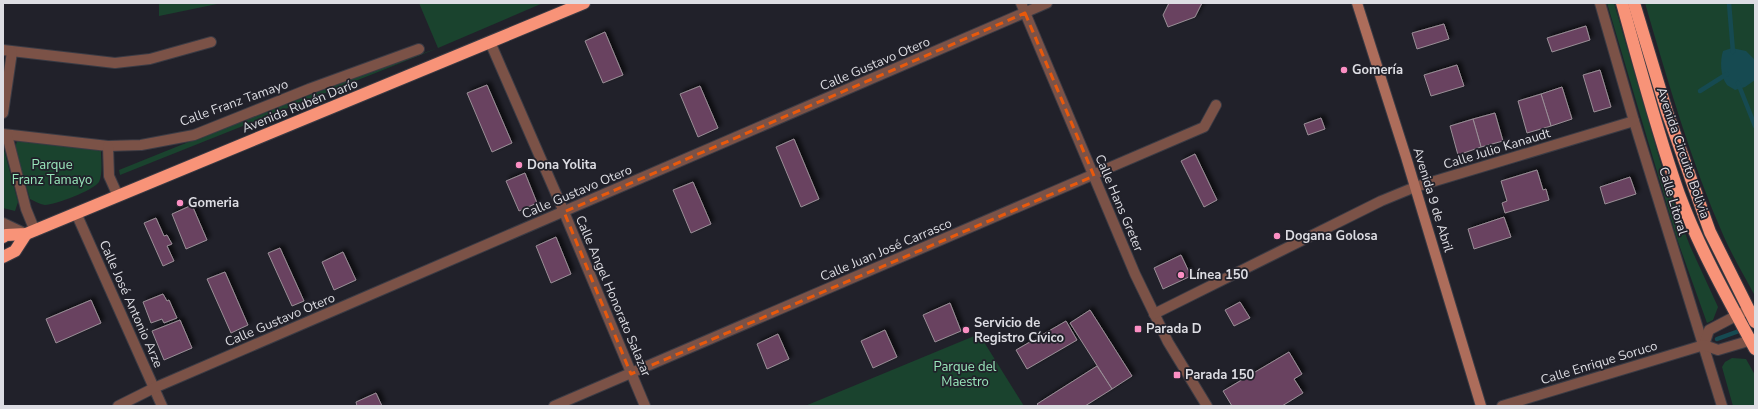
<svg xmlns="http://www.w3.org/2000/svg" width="1758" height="409" viewBox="0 0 1758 409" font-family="'Nunito Sans',sans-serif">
<defs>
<filter id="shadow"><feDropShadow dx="3.5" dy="-3.5" stdDeviation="2" flood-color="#0009"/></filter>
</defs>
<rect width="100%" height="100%" fill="#21212a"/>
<g fill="#1a432e">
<path d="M159,3h63l-63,13z"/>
<path d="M419,3h124l-105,45 -318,127 -1,-5c105,-43 212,-84 319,-122z"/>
<path d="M1607,3h7l53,182 23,61 28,61 -5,13 -6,3 -30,-84z"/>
<path d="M1645,3h110v293c-10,-19 -22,-39 -31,-59 -33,-75 -56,-155 -79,-234z"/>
<path d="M17,141h12l68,7 4,3c0,9 2,22 -2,31 -5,8 -44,23 -54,23 -6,-1 -10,-4 -15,-6l-15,-51z"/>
<path d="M3,146l15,56 -3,9 -12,-3z"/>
<path d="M979,334l45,72h-219l162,-67z"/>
<path d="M1732,358l14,1 9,16v31h-22l-11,-39 3,-5z"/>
</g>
<path fill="#164a51" d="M1732,48l14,3 9,9v20l-10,7 -10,3c-2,-2 -6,-3 -8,-5 -7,-9 -7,-25 -4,-34z"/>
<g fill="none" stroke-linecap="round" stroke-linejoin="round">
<g stroke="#164a51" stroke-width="4.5">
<path d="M1729,3l4,49"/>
<path d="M1738,83l17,43"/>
<path d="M1700,91l27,-17"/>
<path d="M1717,339l22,-8"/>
</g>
</g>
<g fill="#694260" stroke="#9a8f97" filter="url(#shadow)">
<path d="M1169,3h33l-7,14 -27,10 -5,-12z"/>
<path d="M1444,24l5,15 -32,10 -5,-16z"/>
<path d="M1586,26l4,14 -38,12 -5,-14z"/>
<path d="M605,32l18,43 -20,8 -18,-42z"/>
<path d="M1457,65l7,21 -33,10 -7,-21z"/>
<path d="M1600,70l11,37 -17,5 -11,-37z"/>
<path d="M487,85l25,58 -20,9 -25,-59z"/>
<path d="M700,86l18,42 -20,9 -18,-43z"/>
<path d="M1562,87l10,32 -21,7 -10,-32z"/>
<path d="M1541,94l10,32 -24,7 -9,-32z"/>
<path d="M1495,113l8,28 -22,6 -8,-28z"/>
<path d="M1321,118l4,11 -17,6 -4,-11z"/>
<path d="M1473,119l8,28 -23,8 -8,-29z"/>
<path d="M794,139l25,60 -18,8 -25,-60z"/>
<path d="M1195,154l22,46 -13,7 -23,-46z"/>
<path d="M1537,170l6,20 3,-1 3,11 -44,13 -3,-10 5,-2 -6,-20z"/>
<path d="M525,173l12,30 -18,8 -13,-30z"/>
<path d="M1630,177l6,17 -31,10 -5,-17z"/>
<path d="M693,182l18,42 -20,9 -18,-43z"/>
<path d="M192,205l15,35 -21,9 -14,-35z"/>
<path d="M1504,217l7,20 -37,12 -6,-20z"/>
<path d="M156,218l8,18 3,-1 5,9 -5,2 7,15 -11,5 -19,-43z"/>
<path d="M556,237l15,37 -20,9 -15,-37z"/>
<path d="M280,248l24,53 -12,5 -24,-53z"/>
<path d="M343,252l13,28 -22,10 -12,-28z"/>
<path d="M1181,255l10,21 -28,13 -9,-21z"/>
<path d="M225,272l23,53 -17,8 -24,-54z"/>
<path d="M163,294l4,7 2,-1 8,18 -13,5 -2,-4 -11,4 -8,-21z"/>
<path d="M91,300l10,23 -45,20 -10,-24z"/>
<path d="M1240,302l10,16 -16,8 -9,-16z"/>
<path d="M950,303l11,28 -26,11 -12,-27z"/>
<path d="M1090,310l42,66 -20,13 -42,-66z"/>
<path d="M180,320l12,28 -28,12 -12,-29z"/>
<path d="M1066,321l11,19 -50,29 -11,-19z"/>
<path d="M885,330l12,27 -24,11 -12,-27z"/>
<path d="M778,334l11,25 -22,10 -10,-25z"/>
<path d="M1289,352l13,22 -8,5 9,14 -21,13h-50l-9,-15z"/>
<path d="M1097,366l15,23 -27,17h-46l-2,-2z"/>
<path d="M376,393l6,13h-25l-1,-4z"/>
</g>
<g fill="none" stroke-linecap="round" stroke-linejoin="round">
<defs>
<g id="street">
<path d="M1021,3l114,271 33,68 39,64"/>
<path d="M1600,3l34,118 88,285"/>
<path d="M490,42l74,170 81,194"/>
<path d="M3,50l112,13 35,-4 61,-17"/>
<path d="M3,113l9,-61"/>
<path d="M3,134l105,12 33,-1 53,-10 115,-46 110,-40"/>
<path d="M7,135l19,74 9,22"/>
<path d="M108,146l1,30 9,20"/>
<path d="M76,213l86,193"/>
<path d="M3,223l23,11"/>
<path d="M1154,314l227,-113 34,-14 219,-66"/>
<path d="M1704,345l5,-15 40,-21"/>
<path d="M118,406l36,-18 893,-385"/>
<path d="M554,406l650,-279 12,-22"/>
<path d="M1502,406l202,-61 14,5 37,-11"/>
</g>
<path id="secondary" d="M1357,3l49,154 75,249"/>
<g id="highway">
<path d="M1622,3c18,64 35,129 57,191 20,54 49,105 76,155"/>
<path d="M1634,3l33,109 43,120 45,90"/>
<path d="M3,237l3,-2 20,-1 558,-231"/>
<path d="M3,257l12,-6 11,-17"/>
</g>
</defs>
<use href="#street" stroke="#3b3b44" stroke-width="12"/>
<use href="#secondary" stroke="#3b3b44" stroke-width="12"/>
<use href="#highway" stroke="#3b3b44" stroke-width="14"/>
<use href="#street" stroke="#7b5247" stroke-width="10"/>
<use href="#secondary" stroke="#ad6d5b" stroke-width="10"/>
<use href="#highway" stroke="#f89378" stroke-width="12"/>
</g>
<path fill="none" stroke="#e8590c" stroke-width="3" stroke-dasharray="8 5" stroke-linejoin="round" d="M1025,13l69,163 -463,198 -67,-162z"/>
<g fill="#fb8fc3" stroke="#21212a" stroke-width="1.5">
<circle cx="1344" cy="70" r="4"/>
<circle cx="519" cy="165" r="4"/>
<circle cx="180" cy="203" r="4"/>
<circle cx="1277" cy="236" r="4"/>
<circle cx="1181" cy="275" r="4"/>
<rect x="1134" y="325" width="8" height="8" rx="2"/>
<circle cx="966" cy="330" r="4"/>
<rect x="1173" y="371" width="8" height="8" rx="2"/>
</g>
<g text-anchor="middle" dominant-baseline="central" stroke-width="3.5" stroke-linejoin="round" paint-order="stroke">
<g font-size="13" fill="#dddde3" stroke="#21212a">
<text transform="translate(875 64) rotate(-23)">Calle Gustavo Otero</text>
<text transform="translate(234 103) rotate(-20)">Calle Franz Tamayo</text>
<text transform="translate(300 106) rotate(-22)">Avenida Rubén Darío</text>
<text transform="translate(1497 149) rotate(-17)">Calle Julio Kanaudt</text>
<text transform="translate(1683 153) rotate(71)">Avenida Circuito Bolivia</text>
<text transform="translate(577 192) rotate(-23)">Calle Gustavo Otero</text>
<text transform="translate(1433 200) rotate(73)">Avenida 9 de Abril</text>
<text transform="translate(1673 201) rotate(73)">Calle Litoral</text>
<text transform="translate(1119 203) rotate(67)">Calle Hans Greter</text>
<text transform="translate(886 250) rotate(-23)">Calle Juan José Carrasco</text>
<text transform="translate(613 296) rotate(67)">Calle Angel Honorato Salazar</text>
<text transform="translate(131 304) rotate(66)">Calle José Antonio Arze</text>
<text transform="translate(280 320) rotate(-23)">Calle Gustavo Otero</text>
<text transform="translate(1599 363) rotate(-17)">Calle Enrique Soruco</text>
</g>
<g font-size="13" font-weight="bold" fill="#dddde3" stroke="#21212a" text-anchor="start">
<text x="1352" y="70">Gomería</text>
<text x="527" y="165">Dona Yolita</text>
<text x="188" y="203">Gomeria</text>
<text x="1285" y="236">Dogana Golosa</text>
<text x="1189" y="275">Línea 150</text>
<text x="974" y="323">Servicio de<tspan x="974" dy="15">Registro Cívico</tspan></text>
<text x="1146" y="329">Parada D</text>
<text x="1185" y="375">Parada 150</text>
</g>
<g font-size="13" fill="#99e7bb" stroke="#21212a">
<text x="52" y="165">Parque<tspan x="52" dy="15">Franz Tamayo</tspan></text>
<text x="965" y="367">Parque del<tspan x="965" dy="15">Maestro</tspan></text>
</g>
</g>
<rect width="1758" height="409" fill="none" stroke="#dddde3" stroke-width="8"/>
</svg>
